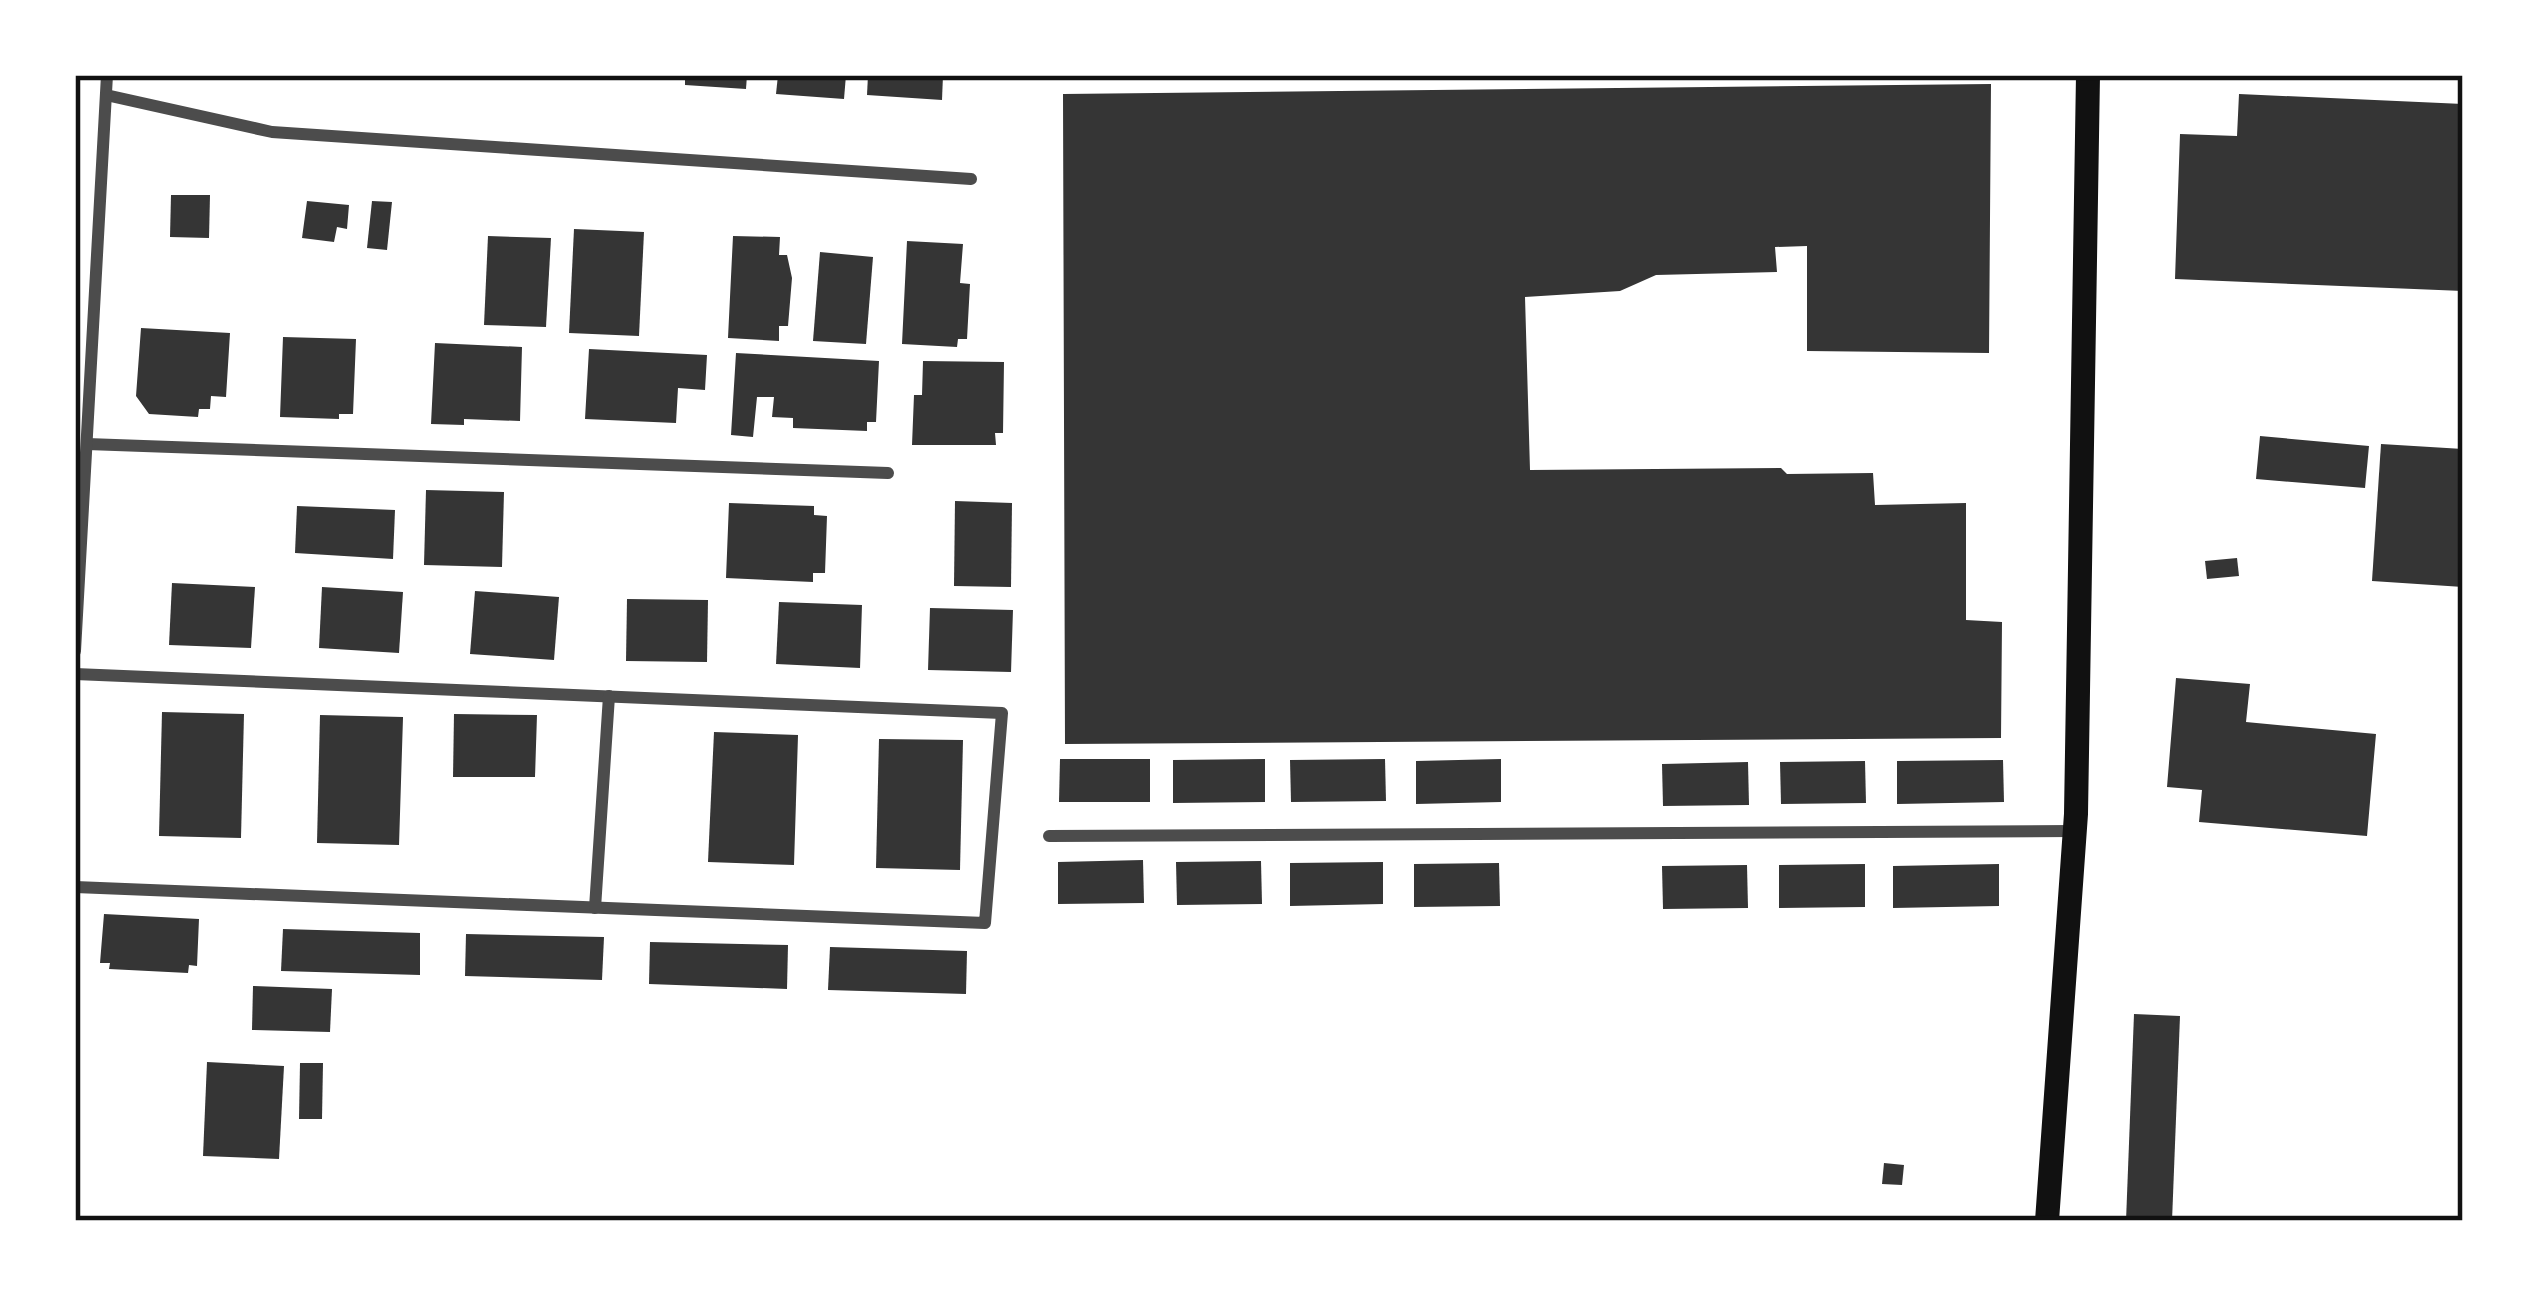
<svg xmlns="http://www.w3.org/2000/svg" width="2538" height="1296" viewBox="0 0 2538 1296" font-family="Rubik,sans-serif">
<rect width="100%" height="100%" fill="#fff"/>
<g fill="#353535">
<path d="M685,75h62l-1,14 -61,-4z"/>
<path d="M778,75h68l-2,24 -68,-5z"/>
<path d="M868,75h75l-1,25 -75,-5z"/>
<path d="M1991,84l-2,269 -182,-2v-105l-32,1 2,25 -121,3 -36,16 -95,6 5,173 251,-2 6,6 86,-1 2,32 91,-2v117l36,2 -1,116 -936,6 -2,-650z"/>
<path d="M2239,94l224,10v187l-288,-12 5,-145 57,2z"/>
<path d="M171,195h39l-1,43 -39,-1z"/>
<path d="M307,201l42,4 -2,24 -10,-2 -3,15 -32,-4z"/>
<path d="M372,201l20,1 -5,48 -20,-2z"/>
<path d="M574,229l70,3 -5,104 -70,-3z"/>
<path d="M488,236l63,2 -5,89 -62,-2z"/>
<path d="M733,236l47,1 -1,18h8l5,23 -4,48h-9v15l-51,-3z"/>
<path d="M907,241l56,3 -3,39 10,1 -3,55h-9l-1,8 -55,-3z"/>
<path d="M820,252l53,5 -7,87 -53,-3z"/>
<path d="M141,328l89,5 -4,64 -15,-1 -1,13h-11l-1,8 -49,-3 -13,-18z"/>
<path d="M283,337l73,2 -3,75h-14v5l-59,-2z"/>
<path d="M435,343l87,4 -2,74 -56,-2v6l-33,-1z"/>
<path d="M589,349l118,6 -2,35 -27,-2 -2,35 -91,-4z"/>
<path d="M736,353l143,8 -3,61h-9v9l-74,-3v-10l-21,-1 2,-20h-17l-4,40 -22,-2z"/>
<path d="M923,361l81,1 -1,71h-8l1,12h-84l2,-50h8z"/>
<path d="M2260,436l109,10 -4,42 -109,-9z"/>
<path d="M2381,444l82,5v138l-91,-6z"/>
<path d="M426,490l78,2 -2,75 -78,-2z"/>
<path d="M955,501l57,2 -1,84 -57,-1z"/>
<path d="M729,503l85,3v9l13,1 -2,57h-12v9l-87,-4z"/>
<path d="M297,506l98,4 -2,49 -98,-6z"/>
<path d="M2237,558l2,18 -32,3 -2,-18z"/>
<path d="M172,583l83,4 -4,61 -82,-3z"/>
<path d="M322,587l81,5 -4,61 -80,-5z"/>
<path d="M475,591l84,6 -5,63 -84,-6z"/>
<path d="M627,599l81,1 -1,62 -81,-1z"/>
<path d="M779,602l83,3 -2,63 -84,-4z"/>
<path d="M930,608l83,2 -2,62 -83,-2z"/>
<path d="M2176,678l74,6 -4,38 130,12 -9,102 -168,-14 3,-32 -35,-3z"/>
<path d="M162,712l82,2 -3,124 -82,-2z"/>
<path d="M454,714l83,1 -2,62h-82z"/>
<path d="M320,715l83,2 -4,128 -82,-2z"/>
<path d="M714,732l84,3 -4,130 -86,-3z"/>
<path d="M879,739l84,1 -3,130 -84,-2z"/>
<path d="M1060,759h90v43h-91z"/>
<path d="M1265,759v43l-92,1v-43z"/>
<path d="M1385,759l1,42 -95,1 -1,-42z"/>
<path d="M1501,759v43l-85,2v-43z"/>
<path d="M2003,760l1,42 -107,2v-43z"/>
<path d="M1865,761l1,42 -85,1 -1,-42z"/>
<path d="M1748,762l1,43 -86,1 -1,-42z"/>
<path d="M1143,860l1,43 -86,1v-42z"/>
<path d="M1261,861l1,43 -85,1 -1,-43z"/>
<path d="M1383,862v42l-93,2v-43z"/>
<path d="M1499,863l1,43 -86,1v-43z"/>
<path d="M1865,864v43l-86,1v-43z"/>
<path d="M1999,864v42l-106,2v-42z"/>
<path d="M1747,865l1,43 -85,1 -1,-43z"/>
<path d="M104,914l95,5 -2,47 -8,-1 -1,8 -79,-4 1,-6h-10z"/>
<path d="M283,929l137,4v42l-139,-4z"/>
<path d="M466,934l138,3 -2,43 -137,-4z"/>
<path d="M650,942l138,3 -1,44 -138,-5z"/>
<path d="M830,947l137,4 -1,43 -138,-4z"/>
<path d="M253,986l79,3 -2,43 -78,-2z"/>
<path d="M2134,1014l46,2 -8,205h-46z"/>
<path d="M207,1062l77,4 -5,93 -76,-3z"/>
<path d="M300,1063h23l-1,56h-23z"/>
<path d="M1884,1163l20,2 -2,20 -20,-1z"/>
</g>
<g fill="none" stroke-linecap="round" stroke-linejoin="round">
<g stroke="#4c4c4c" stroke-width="12">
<path d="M106,95l166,37 699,47"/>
<path d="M87,444l801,29"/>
<path d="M75,651l32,-576"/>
<path d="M75,674l927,39 -17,210 -910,-36"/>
<path d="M1049,836l1025,-5"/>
<path d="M595,908l14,-212"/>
</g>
<path stroke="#111" stroke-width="24" d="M2047,1221l29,-407 12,-739"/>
</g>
<rect width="2538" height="1296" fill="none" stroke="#ffffff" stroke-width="156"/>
<rect x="78" y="78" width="2382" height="1140" fill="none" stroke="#111" stroke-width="4.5"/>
</svg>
